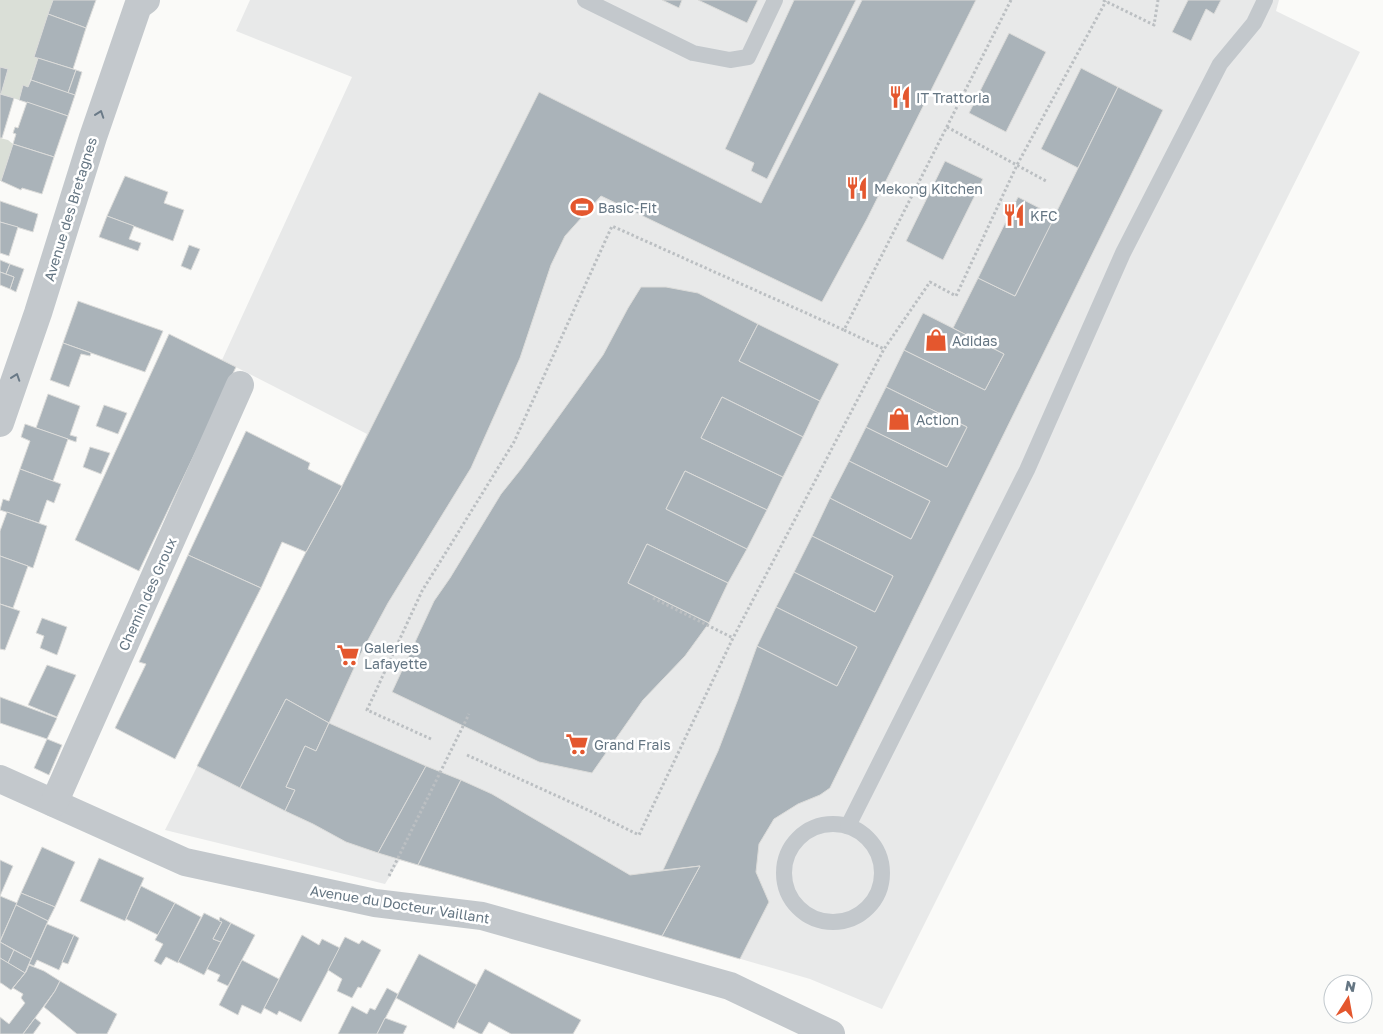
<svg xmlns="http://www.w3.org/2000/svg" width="1383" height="1034" viewBox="0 0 1383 1034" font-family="'Golos Text',sans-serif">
<rect width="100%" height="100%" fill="#fafaf8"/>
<path fill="#e8e9e9" d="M250,0h1029l-3,11 84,41 -478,957 -72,-30 -410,-119 -15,24 -220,-54 141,-278 36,-66 25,-52 -145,-74 130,-283 -116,-46z"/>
<g fill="#dadfd7">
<path d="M0,0h53l-19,57 4,1 -10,29 -5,-1 -4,14 -18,-6 7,-25 -8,-2z"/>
<path d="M0,138l8,2 5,4 -12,37h-1z"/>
</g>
<g fill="#aab3b9" stroke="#dcdcda">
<path d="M53,0h43l-10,28 -38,-14z"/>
<path d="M662,0h20l-3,8z"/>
<path d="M698,0h60l-11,23z"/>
<path d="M794,0h62l-89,179 -16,-8 3,-8 -29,-14z"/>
<path d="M862,0h114l-109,219 -45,83 -221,-106 -36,40 -14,29 -31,93 -49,110 -83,135 -28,52 -31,68 -43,-24 -46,89 -43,-22 109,-214 36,-66 197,-394 222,111z"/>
<path d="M1188,0h33l-7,14 -8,-5 -15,32 -19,-9z"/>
<path d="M48,14l38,14 -13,41 -39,-12z"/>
<path d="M1009,33l37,19 -40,80 -37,-19z"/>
<path d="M38,58l38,12 -8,23 -37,-13z"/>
<path d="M0,67l8,2 -7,25h-1z"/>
<path d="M1081,68l37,19 -40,81 -37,-19z"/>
<path d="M76,70l6,2 -7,23 -7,-2z"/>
<path d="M31,80l44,15 -7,21 -49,-16 4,-15 5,2z"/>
<path d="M1118,87l45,23 -333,678 -10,7 -22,9 -24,15 -15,25 -3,28 13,30 -29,57 -78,-23 38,-70 -37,4 55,-119 20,-52 19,-53 80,40 20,-39 -81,-40 18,-35 81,40 18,-36 -81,-40 18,-38 81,41 19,-38 -81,-40 17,-34 81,40 20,-40 -81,-40 18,-37 81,40 19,-36 -51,-26 25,-50 37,18z"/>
<path d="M0,94l14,4 -12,40h-2z"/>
<path d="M27,102l41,14 -14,41 -41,-13 3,-10 -3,-1 2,-6 3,1z"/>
<path d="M13,144l41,13 -12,37 -20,-6 -1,2 -20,-9z"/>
<path d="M945,161l38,18 -40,81 -37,-19z"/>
<path d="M125,176l43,16 -4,11 20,7 -11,31 -66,-25z"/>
<path d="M1018,197l37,19 -40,80 -37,-18z"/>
<path d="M0,201l38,13 -5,18 -33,-10z"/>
<path d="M107,216l27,10 -5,13 12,4 -3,8 -39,-14z"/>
<path d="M0,222l18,5 -9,29 -9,-3z"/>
<path d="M189,245l11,4 -9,21 -10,-4z"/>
<path d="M0,260l10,4 -4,10 -6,-2z"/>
<path d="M10,264l14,5 -8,23 -6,-3 4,-12 -8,-3z"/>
<path d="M0,272l14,5 -4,12 -10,-4z"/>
<path d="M641,287h25l32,6 60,31 -19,37 81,40 -17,36 -81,-40 -21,41 82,39 -16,33 -82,-39 -19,38 81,40 -19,34 -81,-39 -19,39 81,40 -24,33 -42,44 -51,73 -53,-11 -147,-70 42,-91 16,-23 51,-84 20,-25 82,-114 25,-47z"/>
<path d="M78,301l85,30 -18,41 -82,-29z"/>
<path d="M923,313l81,41 -19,36 -81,-40z"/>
<path d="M758,324l81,40 -19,37 -81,-40z"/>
<path d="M169,334l67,33 -97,204 -64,-31z"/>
<path d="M63,343l28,10 -1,3 -9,-2 -12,33 -19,-7z"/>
<path d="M886,387l81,40 -20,40 -81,-40z"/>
<path d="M48,394l32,12 -10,29 7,2 -1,5 -40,-14z"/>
<path d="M722,397l81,40 -20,40 -82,-39z"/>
<path d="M104,405l23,8 -9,21 -22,-8z"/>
<path d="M25,424l43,15 -15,42 -33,-12 10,-28 -9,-4z"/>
<path d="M246,431l64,32 -2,6 34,17 -36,66 -24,-10 -21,46 -73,-33z"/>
<path d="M90,447l20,6 -9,21 -18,-7z"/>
<path d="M849,461l81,40 -19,38 -81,-41z"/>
<path d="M20,469l41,15 -7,19 -7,-3 -8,23 -39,-13 3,-11 6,2z"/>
<path d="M685,471l82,39 -20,39 -81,-40z"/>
<path d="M7,512l40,14 -14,42 -33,-12v-25z"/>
<path d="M812,536l81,40 -18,36 -81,-40z"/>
<path d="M647,544l81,39 -19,40 -81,-40z"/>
<path d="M188,555l73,33 -86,171 -60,-31 31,-64 -7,-2z"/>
<path d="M0,556l28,10 -15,42 -13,-4z"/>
<path d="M0,604l20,7 -15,39 -5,-1z"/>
<path d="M776,607l81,40 -20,39 -80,-40z"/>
<path d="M42,618l25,9 -10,28 -17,-7 4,-12 -8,-3z"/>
<path d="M47,665l29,10 -19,42 -29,-12z"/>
<path d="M0,697l57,21 -10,21 -47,-16z"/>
<path d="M286,699l43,24 -13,28 -11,-5 -19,41 9,3 -10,21 -45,-23z"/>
<path d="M329,723l97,43 -48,87 -32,-11 -33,-18 -28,-13 10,-21 -9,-3 19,-41 11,5z"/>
<path d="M47,739l15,6 -13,30 -15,-7z"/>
<path d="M426,766l35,14 -43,85 -40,-12z"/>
<path d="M461,780l31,14 138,81 70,-9 -38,70 -244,-71z"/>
<path d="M42,847l33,15 -20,45 -34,-14z"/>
<path d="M99,858l45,20 -19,43 -45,-20z"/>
<path d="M0,860l13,6 -13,30 17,7 -17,38z"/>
<path d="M141,886l34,17 -17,32 -32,-16z"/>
<path d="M21,893l34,14 -7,14 -32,-16z"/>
<path d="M175,903l26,14 -23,46 -12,-6 -5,8 -7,-4 9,-17 -8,-4z"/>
<path d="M16,905l32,16 -17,38 -31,-17z"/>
<path d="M204,913l18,9 -9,17 8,3 -17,33 -26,-13z"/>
<path d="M220,917l11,6 -10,19 -8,-3 9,-17 -3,-1z"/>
<path d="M231,923l24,12 -27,51 -11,-5 3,-6 -13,-6z"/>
<path d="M47,924l27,11 -15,35 -22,-10 -3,6 -5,-2z"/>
<path d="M74,935l5,3 -11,26 -6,-2z"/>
<path d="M302,935l17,10 3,-6 18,9 -39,74 -22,-11 -2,4 -13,-7z"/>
<path d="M345,937l14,7 3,-4 19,10 -20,38 -3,-1 -6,11 -15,-7 5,-12 -14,-9z"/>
<path d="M0,942l14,8 -6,13 -8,-5z"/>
<path d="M14,950l17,9 -6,14 -17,-10z"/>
<path d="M419,954l58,31 -23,44 -58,-31z"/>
<path d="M0,958l25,15 -14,17 -10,-7h-1z"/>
<path d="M242,960l37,19 -18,35 -19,-9 -4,10 -19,-10z"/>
<path d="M29,965l15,6 16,10 -5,10 -32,43h-23v-17l9,7 16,-21 -4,-5 2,-4 -10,-6 13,-16z"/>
<path d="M485,969l96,51 -8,14h-62l-22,-12 -7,12h-2l-23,-12z"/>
<path d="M60,981l57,33 -10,20h-30l-33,-27 11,-16z"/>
<path d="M387,988l11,6 -21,40h-39l14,-28 15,8 3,-6 5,2z"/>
<path d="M35,1018l6,5 -8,11h-10z"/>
<path d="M385,1018l22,8 -4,8h-26z"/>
</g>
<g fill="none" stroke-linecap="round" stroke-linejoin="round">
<g stroke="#bbbfc2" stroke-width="3" stroke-dasharray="2.5 2.5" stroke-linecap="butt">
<path d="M1011,0l-167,330 40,19 46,-67 26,14 61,-131 89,-164"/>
<path d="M1103,0l51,25 4,-25"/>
<path d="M947,127l99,54"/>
<path d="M653,598l80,40"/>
<path d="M431,739l-64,-29 55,-119 92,-149 98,-216 232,104"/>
<path d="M467,755l121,55 51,25 94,-197 151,-289"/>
<path d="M389,876l80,-162"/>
</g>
<g stroke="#c3c8cc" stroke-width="16">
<path d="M585,0l108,53 37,7 18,-3 27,-57"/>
<circle cx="833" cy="873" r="49"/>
<path d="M848,826l179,-356 96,-217 97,-189 34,-41 11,-23"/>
</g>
<g stroke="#c3c8cc" stroke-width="28">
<path d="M0,423l38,-110 55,-176 45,-131 8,-6"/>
<path d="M0,779l185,83 190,41 107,13 248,70 101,48"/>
<path d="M54,803l186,-418"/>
</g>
</g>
<defs><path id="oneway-chevron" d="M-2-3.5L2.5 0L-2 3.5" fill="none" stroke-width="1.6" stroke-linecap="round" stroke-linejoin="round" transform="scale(1.25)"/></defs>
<g stroke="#6a7a87">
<use href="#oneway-chevron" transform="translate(100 114) rotate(-71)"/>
<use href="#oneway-chevron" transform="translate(16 377) rotate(-71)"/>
</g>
<defs>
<symbol id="restaurant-bare" viewBox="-9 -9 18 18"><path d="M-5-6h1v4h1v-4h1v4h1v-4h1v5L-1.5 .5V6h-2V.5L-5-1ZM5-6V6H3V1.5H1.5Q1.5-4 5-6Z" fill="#e4572e" stroke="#fff" stroke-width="2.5" paint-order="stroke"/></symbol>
<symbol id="stadium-bare" viewBox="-9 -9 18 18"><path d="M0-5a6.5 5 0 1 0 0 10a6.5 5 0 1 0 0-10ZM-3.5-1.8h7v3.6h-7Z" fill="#e4572e" stroke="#fff" stroke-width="2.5" paint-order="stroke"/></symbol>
<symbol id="shop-bare" viewBox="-9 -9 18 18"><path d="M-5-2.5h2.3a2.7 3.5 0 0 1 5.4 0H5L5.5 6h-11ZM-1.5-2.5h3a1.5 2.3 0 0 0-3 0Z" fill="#e4572e" stroke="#fff" stroke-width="2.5" paint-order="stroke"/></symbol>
<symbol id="supermarket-bare" viewBox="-9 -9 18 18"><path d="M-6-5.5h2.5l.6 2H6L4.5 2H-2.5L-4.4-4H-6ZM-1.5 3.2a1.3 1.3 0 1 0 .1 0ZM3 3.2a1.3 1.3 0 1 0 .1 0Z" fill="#e4572e" stroke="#fff" stroke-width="2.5" paint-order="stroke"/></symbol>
</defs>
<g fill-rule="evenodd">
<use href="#restaurant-bare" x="884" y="81" width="32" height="32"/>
<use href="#restaurant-bare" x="841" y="172" width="32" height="32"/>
<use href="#stadium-bare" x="566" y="191" width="32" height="32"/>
<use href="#restaurant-bare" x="998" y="199" width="32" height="32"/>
<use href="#shop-bare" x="920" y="324" width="32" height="32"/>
<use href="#shop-bare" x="883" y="403" width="32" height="32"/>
<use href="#supermarket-bare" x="332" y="639" width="32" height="32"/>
<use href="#supermarket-bare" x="561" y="728" width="32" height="32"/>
</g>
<g text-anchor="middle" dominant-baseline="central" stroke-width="5" stroke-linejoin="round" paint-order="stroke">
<g font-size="14" fill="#657683" stroke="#fff" text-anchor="start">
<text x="916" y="97">IT Trattoria</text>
<text x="874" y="188">Mekong Kitchen</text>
<text x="598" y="207">Basic-Fit</text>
<text x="1030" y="215">KFC</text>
<text x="952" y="340">Adidas</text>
<text x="916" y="419">Action</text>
<text x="364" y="647">Galeries<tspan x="364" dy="16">Lafayette</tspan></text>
<text x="594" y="744">Grand Frais</text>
</g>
<g font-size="14" fill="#657683" stroke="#fff">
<text transform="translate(70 209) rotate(-73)">Avenue des Bretagnes</text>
<text transform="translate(147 594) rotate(-66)">Chemin des Groux</text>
<text transform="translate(400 904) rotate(9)">Avenue du Docteur Vaillant</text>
</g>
</g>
<g transform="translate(1348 999) rotate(11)"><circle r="24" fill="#ffffff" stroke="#c1c8cd"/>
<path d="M0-4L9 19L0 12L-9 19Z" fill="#e4572e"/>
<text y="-8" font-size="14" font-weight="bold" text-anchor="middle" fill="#657683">N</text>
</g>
</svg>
